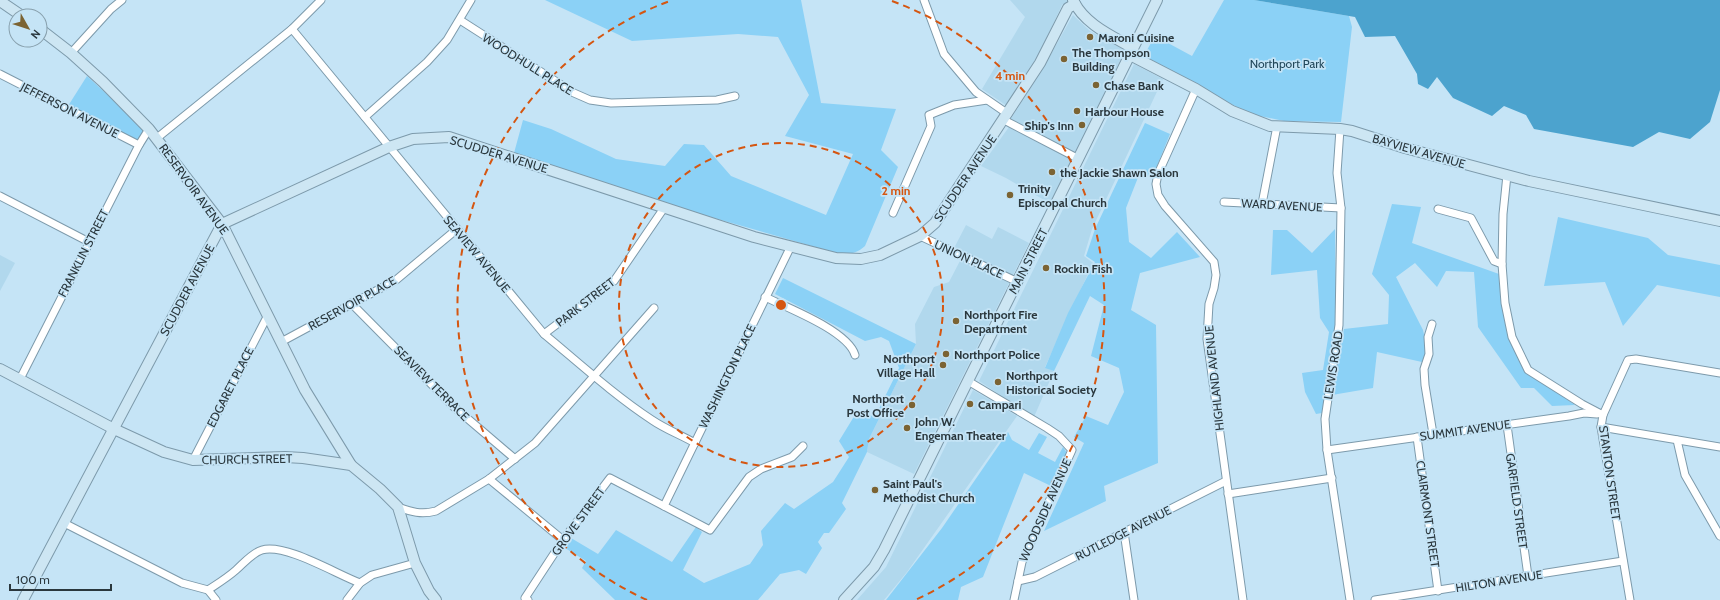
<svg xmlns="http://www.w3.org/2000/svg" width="1720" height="600" viewBox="0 0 1720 600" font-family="Cabin,sans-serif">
<rect width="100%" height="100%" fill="#c5e4f6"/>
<g fill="#b1d8ed">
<path d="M1010,0h58l1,1 -7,4 -26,56 -29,45 -25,-17 43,-72z"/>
<path d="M1073,15l17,16 35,19 -49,104 -66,-34 32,-50z"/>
<path d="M1134,64l29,15 -71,150 -8,27 9,7 -48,104 9,4 -20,46 -55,-36z"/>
<path d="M1009,127l65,33 -23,44 -45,-26 -25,-12z"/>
<path d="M966,225l26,14 6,-12 31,16 -115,231 -47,-22 2,-13 47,-95 -1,-20 19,-37 15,-5 13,-25 -10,-5z"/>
<path d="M0,255l15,8 -15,28z"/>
<path d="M973,390l44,26 -110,156 -23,28h-27l29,-33z"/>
</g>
<g fill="#8bd1f6">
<path d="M545,0h256l20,103 75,6 -15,41 17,17 -33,79c-10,9 -16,8 -29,7l-171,-49 -151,-51 9,-33 28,9 65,30 49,7 19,-22 20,1 27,31 95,39 27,-61 -68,-18 24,-41 -31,-58 -40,-3 -106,7z"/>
<path d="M1224,0h30l95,16 3,11 -11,95 -57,-1 -34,-7 -107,-57 12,-21 37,20z"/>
<path d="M87,76l59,54 -7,12 -71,-36z"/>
<path d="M1145,123l25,11 -17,42 -14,-1 -13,33 3,34 22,16 26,-26 23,25 -60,16 -9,37 25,15 2,138 -54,23 2,15 -62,30 40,-88 -10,-6 12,-21 22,9 16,-33 -5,-24 -28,-12 13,-51 -14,-9 -36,75 -9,-3 23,-55 27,-51 -9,-6 9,-27z"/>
<path d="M1392,204l29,3 -9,36 87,31 8,59 17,36 51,36 -23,1 -18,-18h-13l-43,-61 -4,-55 -28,-1 -9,16 -22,-24 -19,14 27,53 4,18 -5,14 -45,-10 -4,36 -41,7 12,-66 44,-5 1,-29 -17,-21z"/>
<path d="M1558,217l90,21 20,17 52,10v32l-63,-12 -34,41 -18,-44 -61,4z"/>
<path d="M1335,229l1,97 -14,87 -6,1 -11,-22 -3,-19 21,-3 6,-38 -9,-14 -3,-48 -46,5 2,-45h14l25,23z"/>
<path d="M783,278l133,66 -47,95 -2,13 -25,51 4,6 -17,24h-5l-6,9 4,6 -16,26 -7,-4 -19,4 -22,26h-143l-33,-32 4,-7 -21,-13 6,-10 27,16 18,-24 56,32 24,-35 6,5 -19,38 21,13 46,-19 13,-19 -2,-14 24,-28 9,6 39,-27 16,-25 -10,-16 19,-31 17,7 24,-49 -10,-27 -8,-4 -16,4 -90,-47z"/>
<path d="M1008,432l4,8 17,10 10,-17 8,4 -9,16 17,9 8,-15 4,6 -16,33 -27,-13 -41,104 -22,10 -3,13h-72l56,-72z"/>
</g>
<path fill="#4ca3ce" d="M1254,0h466v90l-10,32 -20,17 -31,-7 -26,15 -99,-18 -8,-14 -22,-9 -12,10 -39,-18 -16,-21 -9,12 -10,-5 -1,-10 -22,-38 -30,1 -10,-20z"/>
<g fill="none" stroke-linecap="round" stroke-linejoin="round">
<defs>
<g id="street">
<path d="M924,0l20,54 32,38 32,22"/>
<path d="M460,20l114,73 16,7 21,3 106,-3 18,-4"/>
<path d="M292,29l252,305c35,29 70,61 108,86 13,9 29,15 43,23"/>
<path d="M71,53l40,-44 11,-9"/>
<path d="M0,74l139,71"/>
<path d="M1196,89l-38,85 -2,10 2,11 7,11 49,56 2,13 -2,13 -5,16 -2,35 36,261"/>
<path d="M365,117l62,-55 20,-22 24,-40"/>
<path d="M1004,120l75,39"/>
<path d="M1340,129l-3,44 4,35 -2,117 -14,94 2,31 23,150"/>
<path d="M157,138l135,-109 29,-29"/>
<path d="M1507,175l-4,39 -1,50 3,39 7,34 16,33 54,34 21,11"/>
<path d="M0,196l89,46"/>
<path d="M1224,202l117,6"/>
<path d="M1262,204l15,-78"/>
<path d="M1438,209l33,9 23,43 8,3"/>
<path d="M893,213l38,-87 -2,-11 25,-10 33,-5"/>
<path d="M920,236l98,46"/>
<path d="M765,297c23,11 83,34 90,58"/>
<path d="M351,303l103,104 61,52"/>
<path d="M1432,324l-4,13 1,17 -5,15 1,16 8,49"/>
<path d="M544,334l70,-53 50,-73"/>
<path d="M281,342l115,-62 61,-51"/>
<path d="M20,379l119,-234 10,-16"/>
<path d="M968,381l79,47 12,8 13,14 -50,112 -8,38"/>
<path d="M1507,425l21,151"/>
<path d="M1601,427l119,20"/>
<path d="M1417,437l21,154"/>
<path d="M1677,440l8,35 35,61"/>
<path d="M1327,450l242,-34 15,-3 13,1"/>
<path d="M193,460l75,-145"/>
<path d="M489,479l74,61"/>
<path d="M1228,494l104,-16"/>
<path d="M664,506l127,-260"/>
<path d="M398,507c14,5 23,8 38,4l53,-32 46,-36 119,-135"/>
<path d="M64,523l118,60 26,7 8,10"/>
<path d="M1124,532l10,68"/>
<path d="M1018,581l17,-4 191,-96"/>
<path d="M208,590c9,-6 19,-12 28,-20 8,-7 16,-17 26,-20 23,-7 74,24 98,33"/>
<path d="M347,600l13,-17 12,-8 43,-12"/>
<path d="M528,600l-3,-2 38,-58 47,-62 100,52 39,-53 12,-8 31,-12 11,-11"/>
<path d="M1375,600l248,-39"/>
<path d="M1630,600l-29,-173 2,-12 25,-55 8,-1 84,14"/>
</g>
<g id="secondary">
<path d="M1073,0c11,24 39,36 60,48"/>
<path d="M0,1l22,15"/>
<path d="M40,29l31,24 32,29 46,47 73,95 83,166 46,75"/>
<path d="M1130,55l66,34 36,22 38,15 70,3 12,2 53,17 124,33 191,40"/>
<path d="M0,369l114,60 50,23 29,8 92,-3 18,1 48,7 29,24 18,18 17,56 14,28 7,9"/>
<path d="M23,600l199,-376 167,-77 24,-8 36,-2 305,100 82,21 25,1 19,-4 40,-19 15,-13 105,-160 28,-55 7,-4"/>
<path d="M844,600l30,-33 10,-17 273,-550"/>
</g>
</defs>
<use href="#street" stroke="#7d9aab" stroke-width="9"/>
<use href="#secondary" stroke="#7d9aab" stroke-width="12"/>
<use href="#street" stroke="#fff" stroke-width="7"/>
<use href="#secondary" stroke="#cde6f3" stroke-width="10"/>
</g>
<g fill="none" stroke="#d55611" stroke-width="2" stroke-dasharray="7 5">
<circle cx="781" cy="305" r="162"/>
<path d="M647 600A324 324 0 0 1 670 1M892 1A324 324 0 0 1 915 600"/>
</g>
<g fill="#7b6333" stroke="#c5e4f6" stroke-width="1.5">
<circle cx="1090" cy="37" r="4"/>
<circle cx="1064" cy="59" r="4"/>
<circle cx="1096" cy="85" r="4"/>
<circle cx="1077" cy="111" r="4"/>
<circle cx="1082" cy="125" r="4"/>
<circle cx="1052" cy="172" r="4"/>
<circle cx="1010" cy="195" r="4"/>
<circle cx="1046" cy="268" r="4"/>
<circle cx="956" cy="321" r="4"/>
<circle cx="946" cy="354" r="4"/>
<circle cx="943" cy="365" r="4"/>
<circle cx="998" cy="382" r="4"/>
<circle cx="970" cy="404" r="4"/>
<circle cx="912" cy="405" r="4"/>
<circle cx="907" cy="428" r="4"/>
<circle cx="875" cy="490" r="4"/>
</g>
<g text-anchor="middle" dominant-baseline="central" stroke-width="3.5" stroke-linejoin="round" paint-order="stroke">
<g font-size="12" font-weight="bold" fill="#2a373d" stroke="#c5e4f6" text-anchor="start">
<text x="1098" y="37">Maroni Cuisine</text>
<text x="1072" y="52">The Thompson<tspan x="1072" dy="14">Building</tspan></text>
<text x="1104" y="85">Chase Bank</text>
<text x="1085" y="111">Harbour House</text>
<text x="1074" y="125" text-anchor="end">Ship's Inn</text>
<text x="1060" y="172">the Jackie Shawn Salon</text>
<text x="1018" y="188">Trinity<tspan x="1018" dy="14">Episcopal Church</tspan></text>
<text x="1054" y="268">Rockin Fish</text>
<text x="964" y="314">Northport Fire<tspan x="964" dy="14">Department</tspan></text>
<text x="954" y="354">Northport Police</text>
<text x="935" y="358" text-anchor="end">Northport<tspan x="935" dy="14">Village Hall</tspan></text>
<text x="1006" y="375">Northport<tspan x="1006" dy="14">Historical Society</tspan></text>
<text x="904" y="398" text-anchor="end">Northport<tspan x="904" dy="14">Post Office</tspan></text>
<text x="978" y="404">Campari</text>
<text x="915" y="421">John W.<tspan x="915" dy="14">Engeman Theater</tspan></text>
<text x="883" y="483">Saint Paul's<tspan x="883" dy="14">Methodist Church</tspan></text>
</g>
<g font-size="12" fill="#22475a" stroke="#c5e4f6">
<text x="1287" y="63">Northport Park</text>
</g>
<g font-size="12" fill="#2a373d" stroke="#c5e4f6">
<text transform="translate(528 64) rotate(32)">WOODHULL PLACE</text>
<text transform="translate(70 110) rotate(27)">JEFFERSON AVENUE</text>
<text transform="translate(1419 151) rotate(16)">BAYVIEW AVENUE</text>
<text transform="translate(499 154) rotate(17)">SCUDDER AVENUE</text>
<text transform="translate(965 178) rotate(-56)">SCUDDER AVENUE</text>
<text transform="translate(194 189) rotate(54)">RESERVOIR AVENUE</text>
<text transform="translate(1282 205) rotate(3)">WARD AVENUE</text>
<text transform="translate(83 253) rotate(-63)">FRANKLIN STREET</text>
<text transform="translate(477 254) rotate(50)">SEAVIEW AVENUE</text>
<text transform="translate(969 259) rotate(25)">UNION PLACE</text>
<text transform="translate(1028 261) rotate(-63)">MAIN STREET</text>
<text transform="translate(187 290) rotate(-62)">SCUDDER AVENUE</text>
<text transform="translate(585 302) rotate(-38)">PARK STREET</text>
<text transform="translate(352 303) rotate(-29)">RESERVOIR PLACE</text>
<text transform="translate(1333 365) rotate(-81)">LEWIS ROAD</text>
<text transform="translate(727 376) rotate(-64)">WASHINGTON PLACE</text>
<text transform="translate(1214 378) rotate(-96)">HIGHLAND AVENUE</text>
<text transform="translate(432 383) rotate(45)">SEAVIEW TERRACE</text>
<text transform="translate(230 387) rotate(-63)">EDGARET PLACE</text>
<text transform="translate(1465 430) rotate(-8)">SUMMIT AVENUE</text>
<text transform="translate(247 459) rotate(-1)">CHURCH STREET</text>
<text transform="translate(1610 473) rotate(82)">STANTON STREET</text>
<text transform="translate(1517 501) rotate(82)">GARFIELD STREET</text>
<text transform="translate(1045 510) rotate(-66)">WOODSIDE AVENUE</text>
<text transform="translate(1428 514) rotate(82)">CLAIRMONT STREET</text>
<text transform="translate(578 521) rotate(-54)">GROVE STREET</text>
<text transform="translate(1123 533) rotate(-27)">RUTLEDGE AVENUE</text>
<text transform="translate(1499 581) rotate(-9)">HILTON AVENUE</text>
</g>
</g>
<circle cx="781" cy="305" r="6" fill="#d55611" stroke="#c5e4f6" stroke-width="2"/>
<g font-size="12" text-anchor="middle" font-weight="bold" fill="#d55611" stroke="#c5e4f6" stroke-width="3.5" stroke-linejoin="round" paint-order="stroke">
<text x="1010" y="80">4 min</text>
<text x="896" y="195">2 min</text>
</g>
<g transform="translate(28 28) rotate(129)"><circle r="19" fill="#c5e4f6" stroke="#879fac"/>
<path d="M0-3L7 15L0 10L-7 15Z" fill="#7b6333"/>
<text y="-6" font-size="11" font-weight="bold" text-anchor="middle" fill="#2a373d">N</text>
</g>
<path d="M10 584v6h101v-6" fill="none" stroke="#2a373d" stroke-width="2"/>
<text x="16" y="584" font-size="12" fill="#2a373d" stroke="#c5e4f6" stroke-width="3" paint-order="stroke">100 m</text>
</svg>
